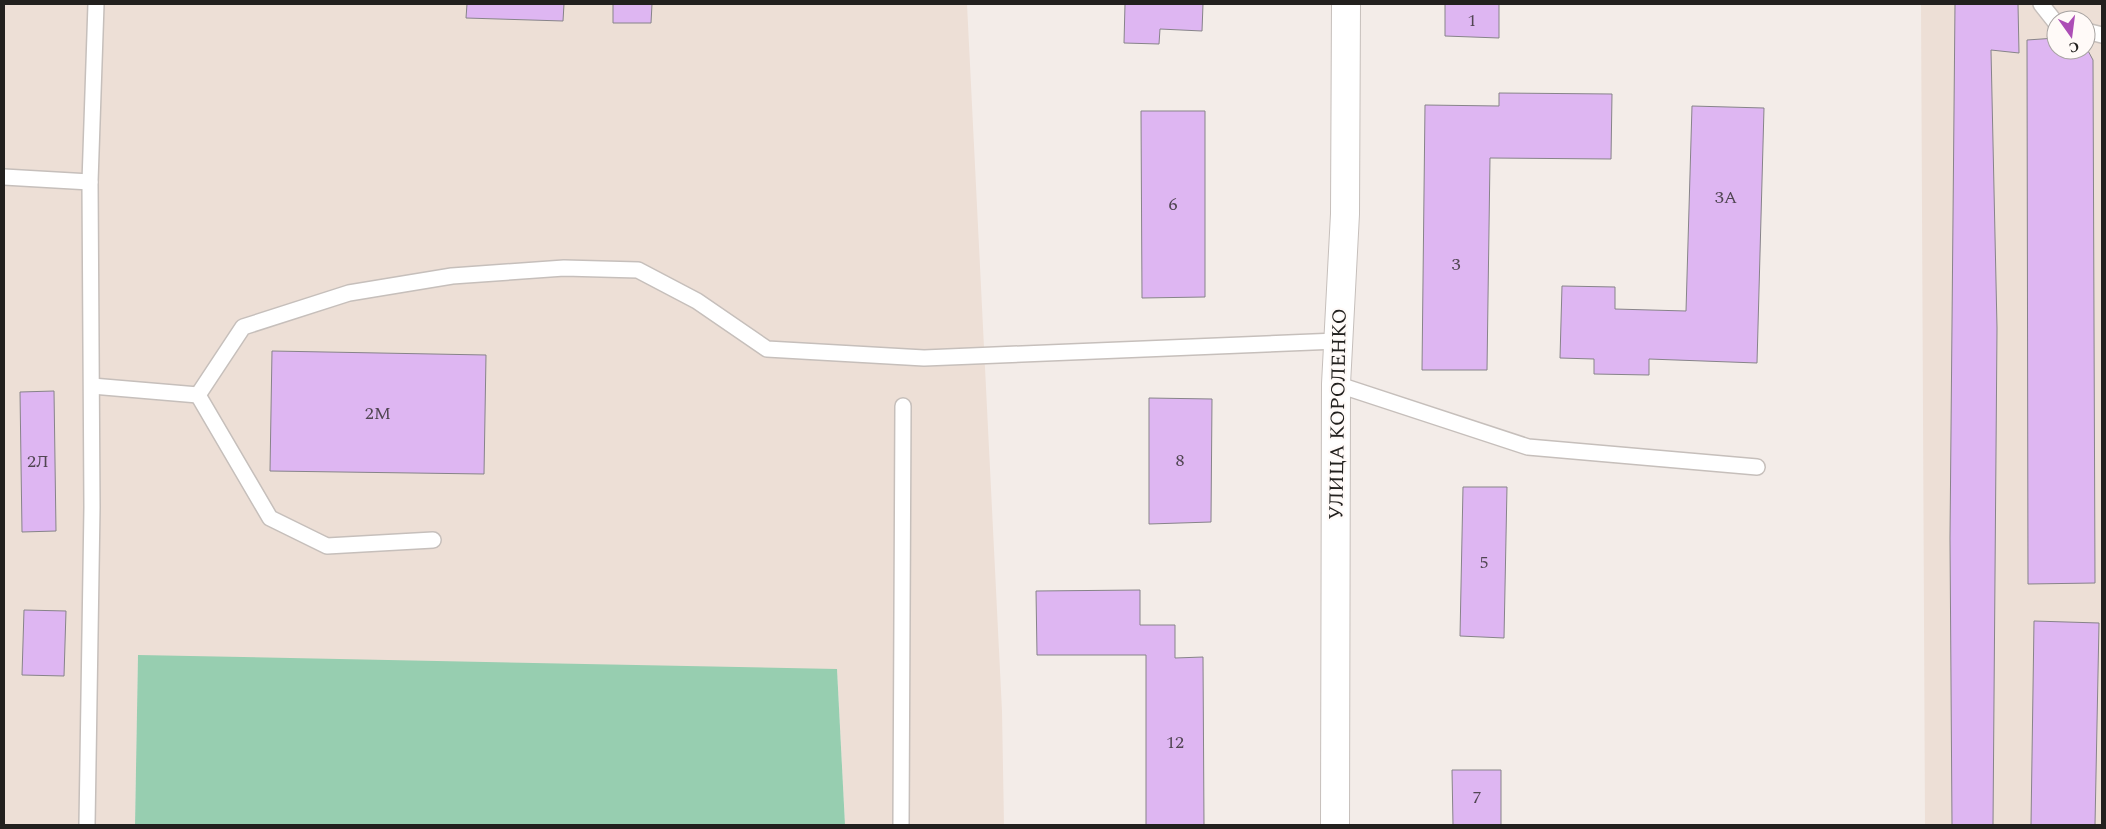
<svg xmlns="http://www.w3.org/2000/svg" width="2106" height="829" viewBox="0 0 2106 829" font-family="Spectral,serif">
<rect width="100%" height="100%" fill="#f3ece8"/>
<g fill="#eddfd6" fill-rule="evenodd">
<path d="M4,4h963l35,707 2,114h-159l-8,-155 -699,-14 -3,169h-131z"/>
<path d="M1921,4h181v821h-177zM2056,20h30v30h-30z"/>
</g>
<path fill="#97ceb0" d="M138,655l699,14 8,156h-710z"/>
<g fill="#deb6f2" stroke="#878489">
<path d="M467,4h97l-1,17 -97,-3z"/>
<path d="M613,4h39l-1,19h-38z"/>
<path d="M1125,4h78l-1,27 -42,-2 -1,15 -35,-1z"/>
<path d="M1445,4h54v34l-54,-2z"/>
<path d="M1955,4h63l1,49 -28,-3 6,278 -4,497h-41l-2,-287z"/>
<path d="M2056,38v12h30v-3l7,13 2,523 -67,1 -1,-544z"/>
<path d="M1499,93l113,1 -1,65 -121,-1 -3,212h-65l3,-265 74,1z"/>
<path d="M1692,106l72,2 -7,255 -108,-4v16l-55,-1v-15l-34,-1 2,-72 53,1v22l71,2z"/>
<path d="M1141,111h64v186l-63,1z"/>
<path d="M272,351l214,4 -2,119 -214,-3z"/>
<path d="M54,391l2,140 -34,1 -2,-140z"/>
<path d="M1149,398l63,1 -1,123 -62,2z"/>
<path d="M1463,487h44l-3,151 -44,-2z"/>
<path d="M1140,590v35h35v33l28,-1 1,168h-58v-170h-109l-1,-64z"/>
<path d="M24,610l42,1 -2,65 -42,-1z"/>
<path d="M2034,621l65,2 -4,202h-64z"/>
<path d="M1452,770h49v55h-48z"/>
</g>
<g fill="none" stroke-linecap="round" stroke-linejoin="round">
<defs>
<g id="service">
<path d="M2041,4l15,19"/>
<path d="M2086,31l16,4"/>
<path d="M4,177l86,5"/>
<path d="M1336,384l192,63 229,20"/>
<path d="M92,386l106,9 45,-68 106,-34 103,-17 112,-8 74,2 59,31 70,48 157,9 413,-17"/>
<path d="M198,395l72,123 57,28 106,-6"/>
<path d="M87,825l5,-318 -2,-325 6,-178"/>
<path d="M901,825l2,-419"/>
</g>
<path id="minor" d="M1335,825l1,-441 9,-170 1,-210"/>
</defs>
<use href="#service" stroke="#c6bfbb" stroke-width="18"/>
<use href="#minor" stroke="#c6bfbb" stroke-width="30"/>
<use href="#service" stroke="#fff" stroke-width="15"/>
<use href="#minor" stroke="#fff" stroke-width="28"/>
</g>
<g text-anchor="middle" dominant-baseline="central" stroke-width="4.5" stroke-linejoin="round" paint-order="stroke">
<g font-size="18" fill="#514653">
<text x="1472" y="20">1</text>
<text x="1726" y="197">3А</text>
<text x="1173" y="204">6</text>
<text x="1456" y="264">3</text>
<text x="378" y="413">2М</text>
<text x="1180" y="460">8</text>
<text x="38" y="461">2Л</text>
<text x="1484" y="562">5</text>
<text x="1175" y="742">12</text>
<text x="1477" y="797">7</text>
</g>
<g font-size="20" fill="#22201e" stroke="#fffaf8">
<text transform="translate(1338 414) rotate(-89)">УЛИЦА КОРОЛЕНКО</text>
</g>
</g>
<rect width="2106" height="829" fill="none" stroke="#22201e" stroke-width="10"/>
<g transform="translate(2071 35) rotate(166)"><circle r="24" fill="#fffaf8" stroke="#a7a3a1"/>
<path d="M0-4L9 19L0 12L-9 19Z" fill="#ac4db6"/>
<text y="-8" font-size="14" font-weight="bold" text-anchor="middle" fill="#22201e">С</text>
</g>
</svg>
